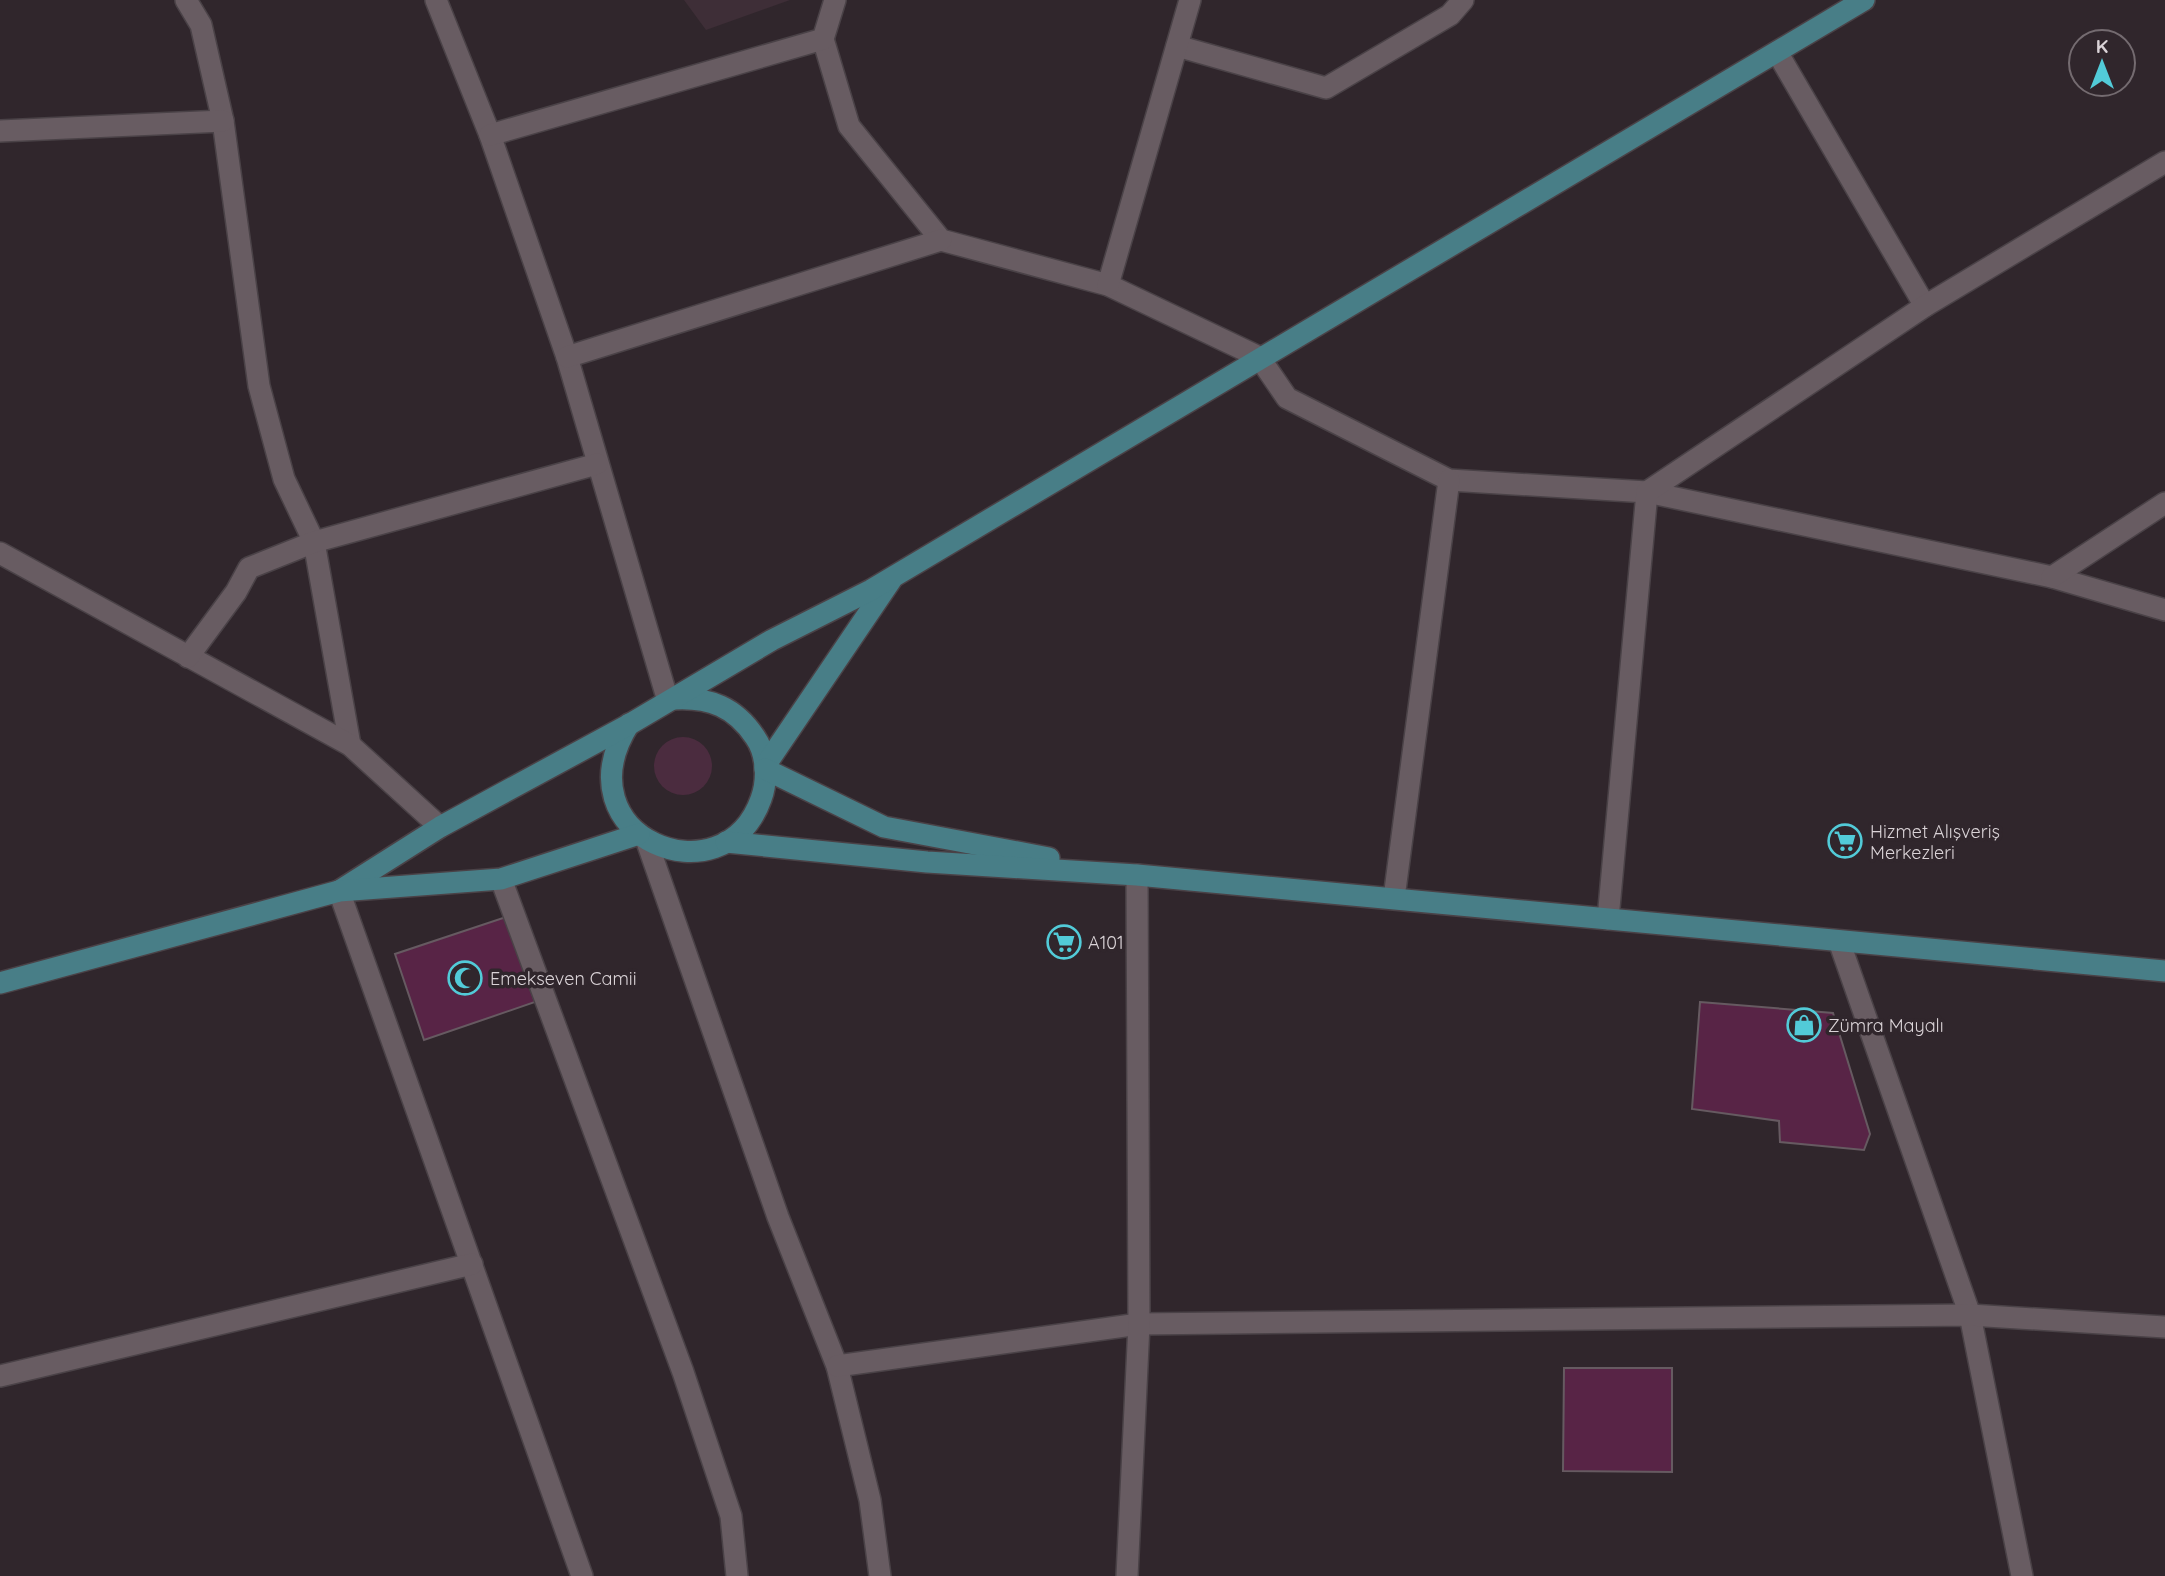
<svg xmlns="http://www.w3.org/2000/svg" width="2165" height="1576" viewBox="0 0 2165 1576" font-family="Quicksand,sans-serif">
<rect width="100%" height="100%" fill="#30262c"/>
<path fill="#3e2e37" d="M684,0h106l-84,30z"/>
<circle fill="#4b2c3f" cx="683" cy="766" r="29"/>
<g fill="#582446" stroke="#665a61" stroke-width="2">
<path d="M506,917l29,85 -111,38 -29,-86z"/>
<path d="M1700,1002l133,11 37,121 -6,16 -84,-8 -1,-21 -87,-12z"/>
<path d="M1564,1368h108v104l-109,-1z"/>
</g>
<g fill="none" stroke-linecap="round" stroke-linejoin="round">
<defs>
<g id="minor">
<path d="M186,0l15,25 22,96 36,265 25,93 30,63 36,203"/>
<path d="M436,0l54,135 77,222 101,344"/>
<path d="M823,39l26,87 92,114 167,45 151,72 28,41 162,82 198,12 405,85 113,33"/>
<path d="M1177,46l149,42 124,-73 13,-15"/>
<path d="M1777,52l148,254"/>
<path d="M0,131l223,-10"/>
<path d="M490,135l333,-96 12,-39"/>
<path d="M1108,285l82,-285"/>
<path d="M567,357l374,-117"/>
<path d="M0,553l350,192 90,82"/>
<path d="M2052,577l113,-74"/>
<path d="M188,657l48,-65 13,-24 65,-26 283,-78"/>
<path d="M646,839l132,378 59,149 33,134 10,76"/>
<path d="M501,879l182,493 48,144 6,60"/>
<path d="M339,891l243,685"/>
<path d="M1394,898l55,-418"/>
<path d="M1608,919l39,-427 278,-186 240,-144"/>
<path d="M1839,941l131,374 52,261"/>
<path d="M837,1366l302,-42 831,-9 195,12"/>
<path d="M0,1376l472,-112"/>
<path d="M1127,1576l12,-252 -2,-449"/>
</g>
<g id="major">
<path d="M629,724c-71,113 95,180 132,75 7,-19 6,-45 -6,-62 -20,-30 -45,-40 -81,-38"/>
<path d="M765,766l126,-186"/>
<path d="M765,769l119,58 165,31"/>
<path d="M726,842l201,20 210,13 1028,96"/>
<path d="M339,891l101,-64 190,-103 142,-84 99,-50 993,-590"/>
<path d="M0,983l339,-92 162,-12 138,-45"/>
</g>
</defs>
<use href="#minor" stroke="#4a4247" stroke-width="24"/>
<use href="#major" stroke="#4a4247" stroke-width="24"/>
<use href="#minor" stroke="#685c62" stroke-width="21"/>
<use href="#major" stroke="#487e87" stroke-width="21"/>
</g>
<defs>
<symbol id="supermarket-ring" viewBox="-11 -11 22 22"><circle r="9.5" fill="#30262c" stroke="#52cbd8" stroke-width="1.5"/><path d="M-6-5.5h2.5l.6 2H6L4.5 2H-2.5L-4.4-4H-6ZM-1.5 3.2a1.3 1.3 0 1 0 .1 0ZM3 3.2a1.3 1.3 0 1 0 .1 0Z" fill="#52cbd8"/></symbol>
<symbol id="mosque-ring" viewBox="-11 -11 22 22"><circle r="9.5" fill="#30262c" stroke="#52cbd8" stroke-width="1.5"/><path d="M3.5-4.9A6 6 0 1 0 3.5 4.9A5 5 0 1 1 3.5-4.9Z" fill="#52cbd8"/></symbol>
<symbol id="shop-ring" viewBox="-11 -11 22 22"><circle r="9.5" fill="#30262c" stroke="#52cbd8" stroke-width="1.5"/><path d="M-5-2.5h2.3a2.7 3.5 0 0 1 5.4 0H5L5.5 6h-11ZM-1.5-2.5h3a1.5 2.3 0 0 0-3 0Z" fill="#52cbd8"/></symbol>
</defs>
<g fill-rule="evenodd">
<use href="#supermarket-ring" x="1826" y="822" width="38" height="38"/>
<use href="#supermarket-ring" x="1045" y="923" width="38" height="38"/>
<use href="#mosque-ring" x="446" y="959" width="38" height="38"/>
<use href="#shop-ring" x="1785" y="1006" width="38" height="38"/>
</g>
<g text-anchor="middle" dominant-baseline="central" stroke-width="7" stroke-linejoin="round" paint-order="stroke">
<g font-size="18" fill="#dad3d7" stroke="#30262c" text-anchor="start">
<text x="1870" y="831">Hizmet Alışveriş<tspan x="1870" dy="21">Merkezleri</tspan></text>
<text x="1088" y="942">A101</text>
<text x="490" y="978">Emekseven Camii</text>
<text x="1828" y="1025">Zümra Mayalı</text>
</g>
</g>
<g transform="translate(2102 63)"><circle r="33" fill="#30262c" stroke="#746b70" stroke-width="2"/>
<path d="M0-5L12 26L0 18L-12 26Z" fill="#52cbd8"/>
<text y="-10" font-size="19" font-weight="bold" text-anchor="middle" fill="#dad3d7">K</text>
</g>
</svg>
